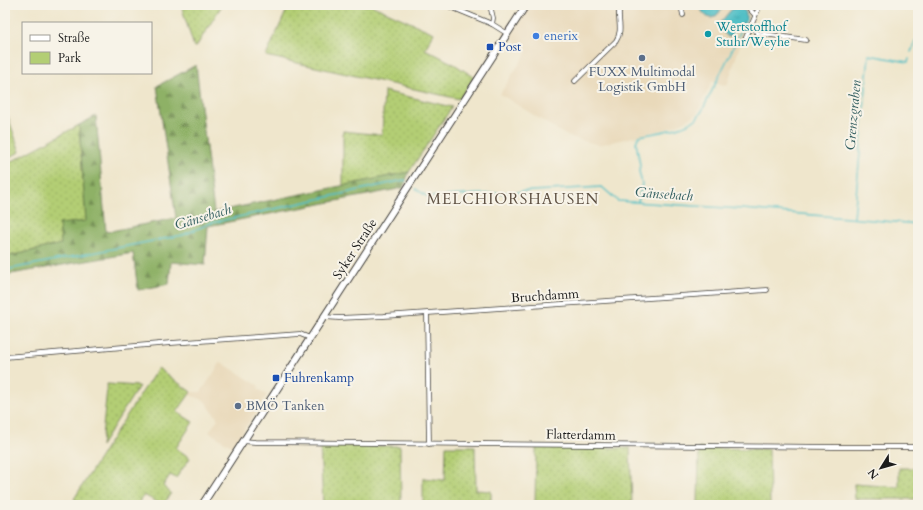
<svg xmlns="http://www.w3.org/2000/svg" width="923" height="510" viewBox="0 0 923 510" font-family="Cardo,serif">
<defs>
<pattern id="green-dots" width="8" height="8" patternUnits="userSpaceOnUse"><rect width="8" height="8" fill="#b3ce74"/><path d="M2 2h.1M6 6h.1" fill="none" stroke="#99b064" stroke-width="1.8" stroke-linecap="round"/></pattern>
<pattern id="forest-firs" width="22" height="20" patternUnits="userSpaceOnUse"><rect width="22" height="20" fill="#8eb166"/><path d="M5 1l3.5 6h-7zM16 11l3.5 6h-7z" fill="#738f53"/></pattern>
<pattern id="water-ripples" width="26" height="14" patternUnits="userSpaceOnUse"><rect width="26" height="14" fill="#52c0c6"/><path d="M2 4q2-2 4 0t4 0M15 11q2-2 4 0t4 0" fill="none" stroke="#47a4aa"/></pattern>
</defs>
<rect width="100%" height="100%" fill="#f7f3e8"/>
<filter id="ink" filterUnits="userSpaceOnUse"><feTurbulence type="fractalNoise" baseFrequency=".025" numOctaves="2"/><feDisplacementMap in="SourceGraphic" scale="8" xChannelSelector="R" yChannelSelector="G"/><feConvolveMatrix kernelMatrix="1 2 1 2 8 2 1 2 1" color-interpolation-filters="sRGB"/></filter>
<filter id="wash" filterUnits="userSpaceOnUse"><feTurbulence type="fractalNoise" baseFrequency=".012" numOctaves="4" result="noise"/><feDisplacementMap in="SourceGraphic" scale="16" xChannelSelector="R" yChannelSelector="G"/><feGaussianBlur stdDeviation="0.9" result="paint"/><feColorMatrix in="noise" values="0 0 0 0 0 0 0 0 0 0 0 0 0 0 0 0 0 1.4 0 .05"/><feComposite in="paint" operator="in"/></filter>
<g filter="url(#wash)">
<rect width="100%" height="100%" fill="#efe6cc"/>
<g fill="#e9d9ba">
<path d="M521,5h229l4,4 -15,39 -12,38 -15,-5 -15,32 -13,9 -17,7 -68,16 -32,-9 -67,-42 28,-44 -25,-17z"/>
<path d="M221,362l38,24 -1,3 9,6 -34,52 -24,-15 9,-13 -14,-19 -15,-5 2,-3h10z"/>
</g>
<g fill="url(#green-dots)" stroke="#687548">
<path d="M181,5h41l-26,42h-2z"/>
<path d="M289,5h82l63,28 -9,16 29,15 20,13 -15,22 -193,-43z"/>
<path d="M384,91l68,16 -43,65 -66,14v-55l39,4z"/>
<path d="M5,108l15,44 -15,7z"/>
<path d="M79,125l7,96 -24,23 -57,13v-92z"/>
<path d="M158,368l33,24 -14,20 16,10 -17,26 14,10 -14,20 -6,-3 -7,11 8,7 -8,12h-1l-18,-10 -7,10h-54l-9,-6 38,-61z"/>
<path d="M107,384l32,2 -38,60 6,-57z"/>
<path d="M320,446h80l1,59h-78z"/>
<path d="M446,446h29l1,44 15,1v14h-68v-27l22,2z"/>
<path d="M536,447l94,1 2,57h-97z"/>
<path d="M699,448l70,1 1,56h-72z"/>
<path d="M899,468h19v31h-63l-1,-15 45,3z"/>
</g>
<path fill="url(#forest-firs)" stroke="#556641" d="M196,65l18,147 195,-40 -6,16 -195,38 -3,39 -34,-3 -2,22 -31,6 -5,-37 -128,22v-18l56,-13 -2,-20 27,-3 -7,-96 17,-9 10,116 70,-14 -19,-132z"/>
<g fill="url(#water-ripples)" stroke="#376e71">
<path d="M697,5h24l1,4c-12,16 -15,8 -25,-4z"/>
<path d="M738,6l2,1 6,5v7l-14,16 -4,2 -10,-10v-2l13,-15z"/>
</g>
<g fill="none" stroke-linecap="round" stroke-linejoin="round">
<g stroke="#52c0c6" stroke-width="1.5">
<path d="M911,52l7,-16"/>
<path d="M416,189l12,8 174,-10 16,14 124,8 176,15"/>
<path d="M638,202l4,-18 -3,-13 1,-6 -4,-23 3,-6c16,-3 45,-7 57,-17 2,-2 4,-5 6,-8l28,-57 16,-35"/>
<path d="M854,218l15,-163 39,7 1,-3"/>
<path d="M5,270l178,-35 28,-12 193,-43 2,1"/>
</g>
</g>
</g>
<g filter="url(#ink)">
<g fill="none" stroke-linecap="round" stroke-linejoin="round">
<defs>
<g id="minor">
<path d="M446,5l46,19 16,10"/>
<path d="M490,5l3,13 -1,6"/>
<path d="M680,5l2,5 1,5"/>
<path d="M746,5l9,10"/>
<path d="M752,24l5,9 49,7"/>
<path d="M744,42l16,-37"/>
<path d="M575,81l41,-40c8,-12 0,-23 4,-36"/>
<path d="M427,314l2,130"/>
<path d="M324,317l15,1 45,-2 383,-26"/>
<path d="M5,357l166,-14 101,-7 28,-2 10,4"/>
<path d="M243,441l12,1 580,5h83"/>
</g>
<path id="primary" d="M202,505l324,-500"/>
</defs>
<use href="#minor" stroke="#3c3a36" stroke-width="5.5"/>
<use href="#primary" stroke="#3c3a36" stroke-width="8"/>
<use href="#minor" stroke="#fff" stroke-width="4"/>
<use href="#primary" stroke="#fff" stroke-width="6"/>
</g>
</g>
<circle fill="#0f9aa8" stroke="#f7f3e8" stroke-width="1.5" cx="708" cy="34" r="4"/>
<circle fill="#3f7fe0" stroke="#f7f3e8" stroke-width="1.5" cx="536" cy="36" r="4"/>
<g fill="#1a4fb4" stroke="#f7f3e8" stroke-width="1.5">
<rect x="486" y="43" width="8" height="8" rx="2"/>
<rect x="272" y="374" width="8" height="8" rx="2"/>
</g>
<g fill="#5c6f8a" stroke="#f7f3e8" stroke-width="1.5">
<circle cx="642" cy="58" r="4"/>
<circle cx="238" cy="406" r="4"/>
</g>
<g text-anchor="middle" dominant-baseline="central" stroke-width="4" stroke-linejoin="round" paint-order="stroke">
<g font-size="13" fill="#0d838f" stroke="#f7f3e8" text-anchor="start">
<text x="716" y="27">Wertstoffhof<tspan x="716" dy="15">Stuhr/Weyhe</tspan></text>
</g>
<g font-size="13" fill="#366cbe" stroke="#f7f3e8" text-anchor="start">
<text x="544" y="36">enerix</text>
</g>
<g font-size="13" fill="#164399" stroke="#f7f3e8" text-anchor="start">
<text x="498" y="47">Post</text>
<text x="284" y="378">Fuhrenkamp</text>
</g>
<g font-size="13" fill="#4e5e75" stroke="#f7f3e8">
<text x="642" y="72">FUXX Multimodal<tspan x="642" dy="15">Logistik GmbH</tspan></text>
<text x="246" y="406" text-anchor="start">BMÖ Tanken</text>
</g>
<g font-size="13" fill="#1c1c1c" stroke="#f7f3e8">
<text transform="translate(355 249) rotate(-57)">Syker Straße</text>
<text transform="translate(545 296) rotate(-4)">Bruchdamm</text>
<text transform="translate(581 435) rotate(1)">Flatterdamm</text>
</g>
<g font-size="14" font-style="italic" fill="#325e60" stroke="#f7f3e8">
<text transform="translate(853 115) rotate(-85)">Grenzgraben</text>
<text transform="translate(664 194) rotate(4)">Gänsebach</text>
<text transform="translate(203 217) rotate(-17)">Gänsebach</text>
</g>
<g font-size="15" letter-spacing="1" fill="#605345" stroke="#f7f3e8">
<text x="513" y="199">MELCHIORSHAUSEN</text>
</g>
</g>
<rect width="923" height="510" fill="none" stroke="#f7f3e8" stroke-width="20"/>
<rect x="22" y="22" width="130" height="52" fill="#f7f3e8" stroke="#9f9d96"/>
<rect x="30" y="35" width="20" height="6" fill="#ffffff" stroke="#9f9d96"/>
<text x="58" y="42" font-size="12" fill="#1c1c1c">Straße</text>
<rect x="30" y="52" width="20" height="12" fill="#b3ce74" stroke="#9f9d96"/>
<text x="58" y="62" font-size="12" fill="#1c1c1c">Park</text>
<g transform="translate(881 468) rotate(233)" stroke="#f7f3e8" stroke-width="3" paint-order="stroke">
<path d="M0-3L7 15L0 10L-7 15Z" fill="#1c1c1c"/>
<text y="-6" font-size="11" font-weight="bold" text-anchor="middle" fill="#1c1c1c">N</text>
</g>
</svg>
